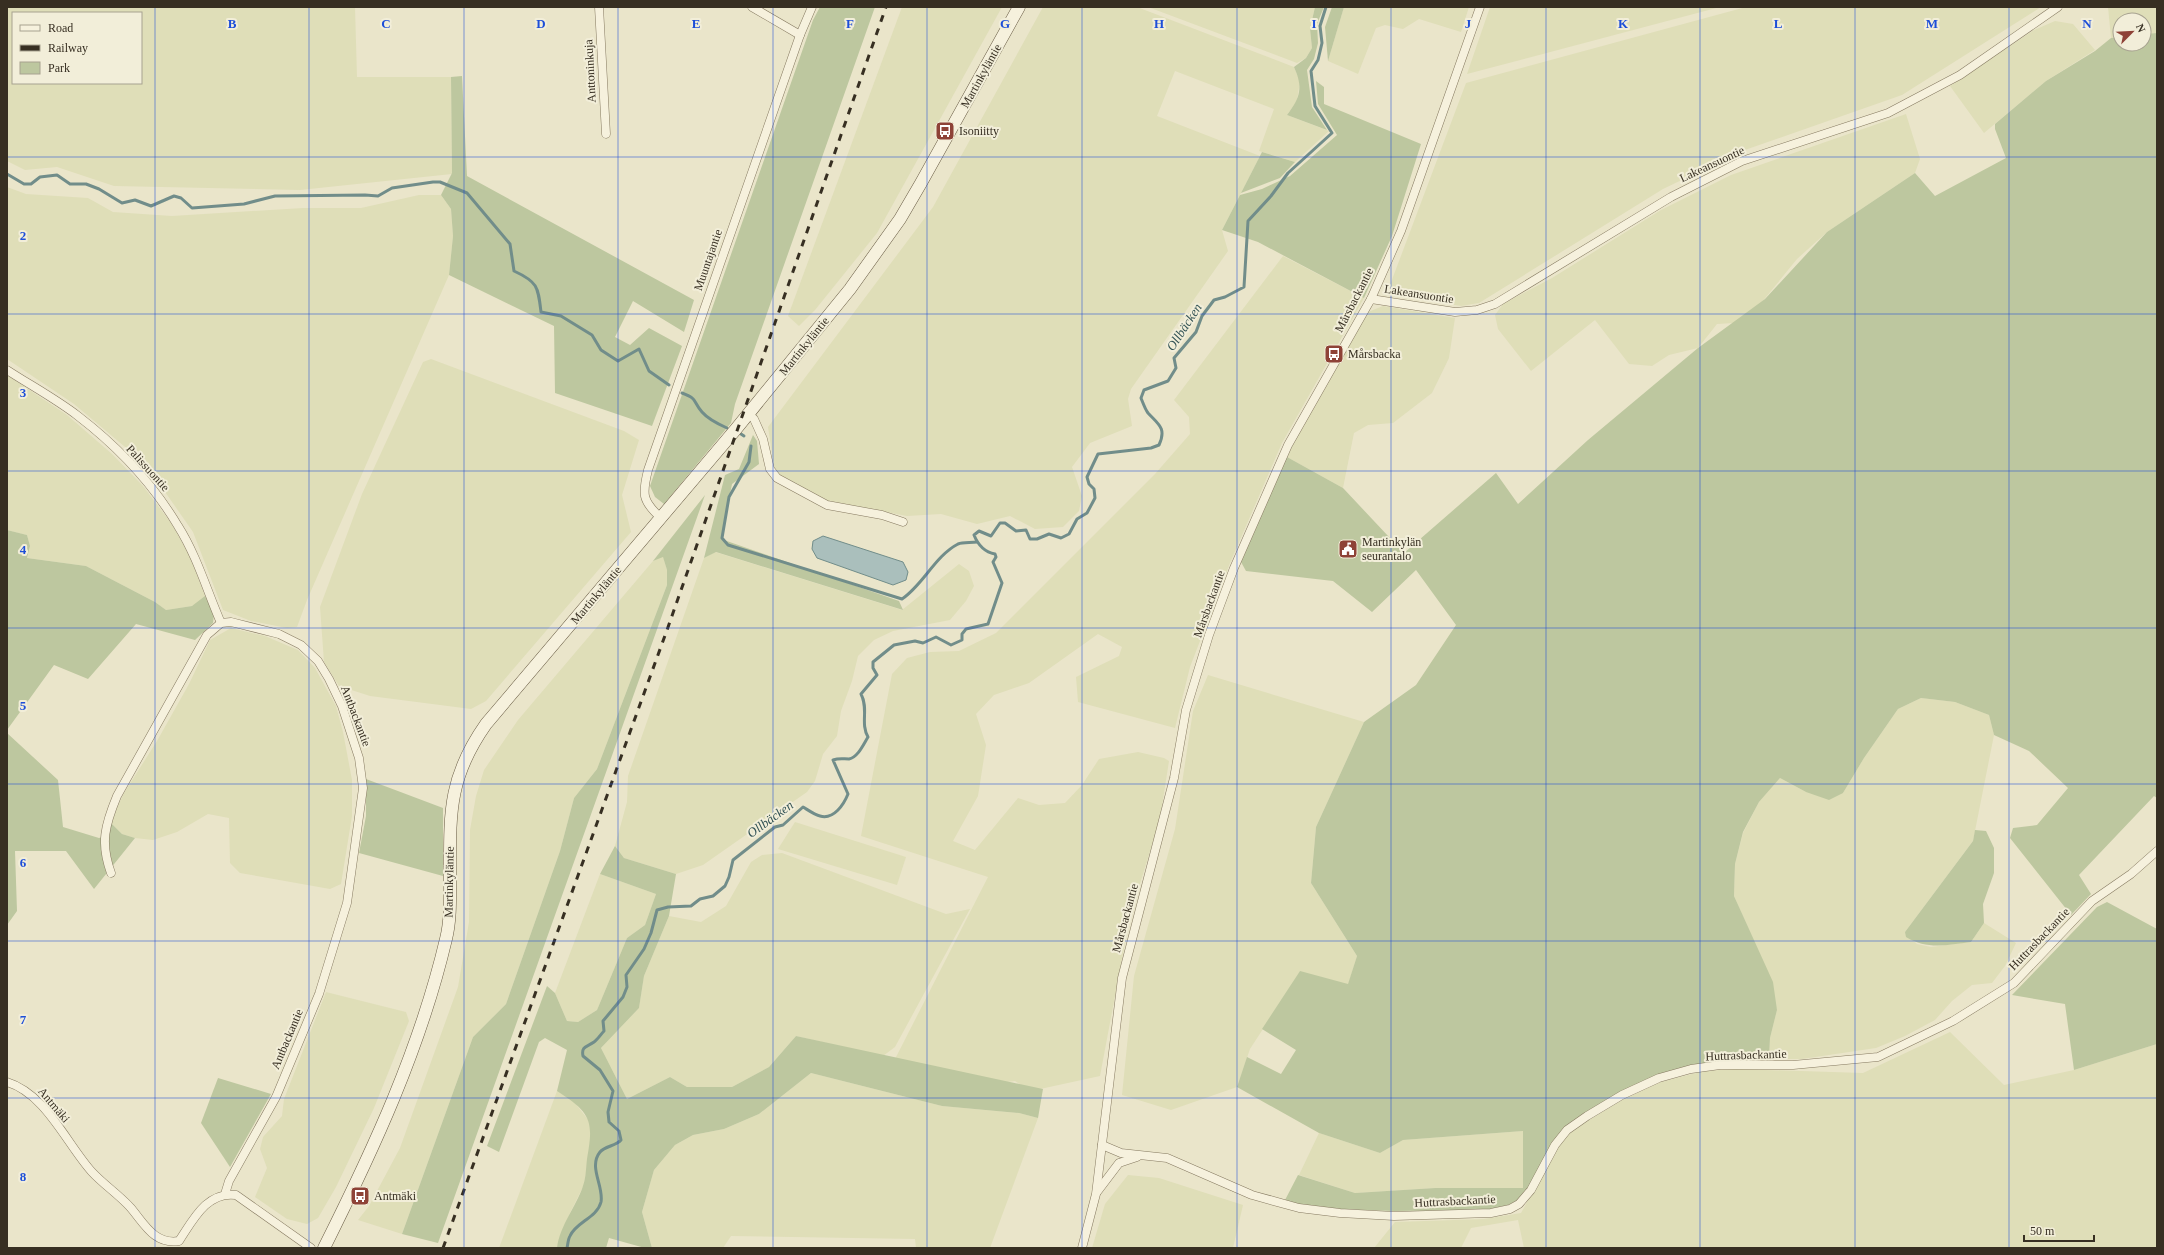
<svg xmlns="http://www.w3.org/2000/svg" width="2164" height="1255" viewBox="0 0 2164 1255" font-family="'Times New Roman',serif">
<rect width="100%" height="100%" fill="#eae5ca"/>
<g fill="#dfdeb8" fill-rule="evenodd">
<path d="M7,7h348l2,70h94l1,97 -152,16 -186,-4 -57,-19 -32,3 -18,-9zM13,13h128v70h-128z"/>
<path d="M902,7h100l-125,226 -62,77 -16,16 -11,-10z"/>
<path d="M1043,7h94l157,60 6,14 -3,20 -10,14 42,16 -34,31 -36,-11 15,-42 -99,-38 -18,45 103,40 -38,74 6,21 -97,138 -3,10 4,27 -42,17 -18,24 10,29 -3,15 -16,16 -28,2 -25,-13 -33,8 -36,-10 -34,2 -79,-15 -48,-26 -6,-8 -6,-40 165,-220z"/>
<path d="M1148,7h167l-5,22 2,19 -6,10 -9,5z"/>
<path d="M1344,7h125l-8,25 -42,-13 -16,10 -18,-4 -9,3 -18,46 -30,-13z"/>
<path d="M1490,7h230l-253,67z"/>
<path d="M1746,7h295l-139,88 -160,56 -79,38 -184,114 -18,3 -70,-12 -1,-9 76,-202z"/>
<path d="M2108,7h49v26l-13,1v-14h-24v17l-9,1z"/>
<path d="M2055,21l18,3 22,26 -49,31 -62,52 -34,-47 84,-56z"/>
<path d="M1906,114l14,45 -5,14 -88,59 -30,27 -35,43 -28,21 -17,1 -19,24 -29,7 -17,11 -23,-2 -34,-44 -64,51 -33,-42 -3,-14 8,-11 49,-26 109,-68 70,-35z"/>
<path d="M7,187l19,7 62,4 25,14 59,4 131,-8h58l58,-13h22l10,14 2,27 -4,39 -142,325 -10,27 -10,1 -36,-7 -28,-11 -30,-78 -30,-43 -32,-37 -57,-48 -67,-45z"/>
<path d="M1283,256l81,42 -82,145 -52,120 -40,104 -15,61 -97,-26 -2,-25 43,-21 3,-9 -24,-13 -69,49 -35,12 -18,19 10,31 -8,51 -25,45 22,9 43,-52 21,7 26,-2 17,-18 17,-26 39,-7 26,6 5,3 -9,58 -30,97 -30,160 -69,15 -16,-10 -45,6 -76,-26 94,-184 -127,-41 31,-162 15,-16 23,-6 29,-1 37,-18 159,-159 35,-40 -1,-17 -15,-17z"/>
<path d="M1383,306l72,12 -6,40 -17,35 -39,30 -25,2 -14,8 -11,55 -56,-31 15,-32 66,-113z"/>
<path d="M431,359l193,72 15,9 -17,55 9,37 -145,169 -15,8 -101,-13 -31,-10 -15,-24 -4,-55 42,-113 61,-132z"/>
<path d="M7,375l60,40 45,39 31,32 28,37 18,31 16,42 -4,5 -9,5 -26,4 -11,-8 -69,-36 -59,-8 3,-12 -3,-11 -20,-5z"/>
<path d="M715,552l187,58 57,-46 10,7 5,15 -8,15 -16,19 -57,11 -19,9 -16,16 -6,25 -11,30 -4,25 -14,18 -8,27 -8,11 -104,73 -27,9 -52,-16 -9,-12 12,-44 1,-26 76,-218z"/>
<path d="M663,556l4,14v15l-70,184 -23,29 -14,53 -54,153 -33,33 -71,197 -44,-14 11,-14 31,-58 58,-161 11,-65 1,-92 6,-34 8,-26 34,-50 135,-159z"/>
<path d="M231,628l34,8 33,14 17,18 21,38 7,26 9,48v36l-11,68 -11,5 -90,-16 -10,-10 -1,-45 -21,-4 -31,18 -24,8 -18,-2 -13,-4 -12,-12 14,-29 33,-52 32,-57 21,-44z"/>
<path d="M1208,675l156,47 -48,105 -5,56 46,73 -9,29 -48,-13 -50,77 -13,38 -66,23 -49,-15 12,-119 41,-147 18,-118z"/>
<path d="M1921,698l34,4 34,13 5,20 -21,106 -68,91 12,12 14,3 40,-5 13,-19 32,20 -11,23 -13,17 -20,2 -20,16 -17,19 -30,16 -29,12 -74,11h-33l1,-21 7,-28 -26,-75 -17,-39 1,-32 8,-31 16,-31 21,-24 26,14 37,1 21,-35 34,-49z"/>
<path d="M795,822l111,35 -9,28 -119,-36z"/>
<path d="M782,853l164,61 24,-5 -75,138 -12,9 -87,-20 -27,31 -37,20h-45l-17,-10 -43,22 -26,-51 38,-40 5,-32 25,-60 32,6 25,-16 25,-44 11,-7z"/>
<path d="M600,874l56,20 -11,31 -18,13 -30,72 -19,12 -11,-1 -12,-28z"/>
<path d="M326,992l80,20 3,9 -35,87 -38,79 -18,31 -11,6 -20,-5 -32,-22 12,-29 -7,-19 3,-12 19,-21 2,-17z"/>
<path d="M1950,1032l54,53 70,-15 83,-26v204h-633l-6,-28 -47,8 -10,20h-87l21,-26 89,-3 37,-6 36,-65 12,-16 55,-33 37,-17 43,-11 32,-2 127,4z"/>
<path d="M811,1073l131,33 77,7 19,5 -48,130h-74l-1,-9 -184,-3 -8,12h-71l-10,-36 12,-42 21,-25 18,-10 31,-6 35,-15z"/>
<path d="M557,1091l18,12 15,19 2,12 -8,51 -14,28 -13,35h-58z"/>
<path d="M1523,1131v57h-88l-80,5 -56,-18 20,-42 61,20 23,-13z"/>
<path d="M1128,1175l31,3 84,27 -10,43h-141l13,-44z"/>
</g>
<g fill="#bdc79f">
<path d="M820,7h55l-140,397 -4,19 -67,81 -9,-7 -5,-11 163,-466z"/>
<path d="M1315,7h9l-7,17 1,19 -4,16 -7,11 5,37 15,23 -40,-15c14,-18 16,-28 7,-48l12,-9 6,-10 -2,-19z"/>
<path d="M1332,7h12l-16,54 -3,-34z"/>
<path d="M2157,33v765l-3,-2 -75,79 12,19 -20,21 -61,-77 3,-10 24,-3 31,-37 -39,-37 -35,-16 -5,-20 -34,-13 -34,-4 -23,11 -34,49 -21,35 -14,7 -23,-8 -26,-14 -21,24 -16,30 -8,32 -1,32 39,86 4,28 -7,28 -1,21 -34,2 -77,14 -93,53 -35,59 -12,13 -10,5 -22,5 -92,1 -54,-2 -56,-7 14,-27 57,18 80,-5h88v-57l-120,9 -23,13 -61,-20 -82,-46 10,-30 34,17 15,-24 -34,-21 38,-58 48,13 9,-28 -46,-73 5,-56 48,-105 52,-37 40,-60 -40,-55 -44,42 -39,-31 -87,-10 -5,-9 46,-105 56,31 61,65 92,-80 22,31 70,-64 110,-92 67,-49 62,-67 88,-59 20,23 71,-38 -11,-29v-5l51,-43 49,-30 16,-13 9,-1v7h24v-10z"/>
<path d="M462,76l5,100 227,124 -10,32 -51,-31 -18,36 15,8 19,-17 33,18 -30,80 -97,-33 -1,-67 -105,-51 4,-39 -2,-27 -10,-14 11,-22 -1,-96z"/>
<path d="M1316,81l8,6v17l97,40 -29,92 -28,62 -106,-56 -36,-12 18,-35 22,-6 28,-13 47,-41 -19,-31z"/>
<path d="M1262,152l33,10 -15,16 -39,15z"/>
<path d="M753,435l4,6 2,23 -27,20 -11,55 178,62 4,9 -187,-58 -12,6 21,-83 14,-6z"/>
<path d="M705,495l-267,748 -36,-9 71,-197 33,-33 54,-153 14,-53 23,-29 70,-184v-15l-4,-13 -10,4z"/>
<path d="M7,530l20,5 3,11 -3,12 59,8 69,36 11,8 26,-4 13,-10 9,18 -1,9 -18,17 -59,-16 -48,55 -34,-14 -47,65z"/>
<path d="M7,733l51,47 5,47 36,11 8,-2 3,-14 12,12 13,4 -41,51 -28,-38h-51l2,60 -10,14z"/>
<path d="M366,779l77,29v68l-84,-23 7,-37z"/>
<path d="M1975,830l11,1 8,17v25l-11,31 1,19 -13,19c-24,3 -44,8 -65,-5l-1,-5 68,-91z"/>
<path d="M615,846l9,12 52,16 -7,42 -25,60 -5,32 -38,40 26,51 43,-22 17,10h45l37,-20 27,-31 247,53 -5,29 -19,-5 -77,-7 -131,-33 -52,41 -35,15 -31,6 -18,10 -21,25 -12,42 10,36h-7l-36,-10 -3,10h-49c3,-23 19,-41 26,-62 3,-8 3,-19 4,-27 7,-39 4,-46 -30,-68l10,-41 -22,-12 -6,4 -40,110 -12,-6 60,-160 8,7 12,28 11,1 19,-12 30,-72 18,-13 11,-31 -56,-20z"/>
<path d="M2107,902l50,27v115l-83,26 -9,-66 -53,-9 85,-88z"/>
<path d="M218,1078l53,16 -41,73 -29,-44z"/>
</g>
<path fill="#aabfbc" stroke="#718d8a" d="M823,536l80,26 5,10 -2,8 -13,5 -76,-27 -5,-9 1,-8z"/>
<g fill="none" stroke-linecap="round" stroke-linejoin="round">
<g stroke="#718d8a" stroke-width="3">
<path d="M7,174l17,10h7l9,-7 17,-2 13,9h16l13,5 23,14 13,-3 16,6 23,-10 7,2 11,10 52,-4 31,-8 90,-1 13,1 14,-8 41,-6h7l27,11 43,51 4,27c24,11 24,16 27,41l20,4 31,19 9,15 17,11 21,-12 10,22 20,14"/>
<path d="M682,393c16,6 10,7 20,19 6,7 16,12 25,16"/>
<path d="M741,434l3,2"/>
<path d="M751,446l-2,16 -20,35 -7,41 6,7 174,54c21,-14 33,-43 56,-55 5,-2 13,-1 19,-2"/>
<path d="M567,1248c1,-4 1,-9 3,-12 6,-14 27,-18 31,-34 3,-16 -13,-35 -1,-50 5,-6 16,-6 21,-12l-2,-9 -10,-9 -1,-10 5,-21 -13,-21 -17,-14c-2,-10 4,-9 11,-14 4,-3 7,-8 10,-11l-1,-10 20,-24 4,-10 -1,-12 18,-26 7,-16 6,-23 11,-3 23,-1 9,-7 13,-3 12,-10 4,-9 4,-17 42,-33 8,-2 20,-18c5,3 12,8 17,9 14,4 24,-12 28,-22l-15,-34c6,-2 10,-1 16,-1 9,-2 14,-14 19,-22 -8,-14 1,-28 -7,-43l16,-19 -4,-7v-6l21,-17 21,-4 8,2 13,-6 15,8 11,-5v-6l4,-5 22,-5 14,-41 -9,-21 3,-5 -1,-3c-11,-2 -17,-9 -21,-19l5,-4 12,5 9,-13h5l11,8 10,-1 4,9h7l12,-5 12,4 8,-4 8,-15 10,-6 8,-15 -1,-9 -5,-5 -2,-7 11,-23 53,-6 8,-3c8,-17 -1,-21 -11,-32 -3,-4 -5,-10 -7,-15l3,-8 24,-9 8,-13 -2,-10 22,-26 6,-16 12,-16 11,-3 19,-10 4,-66 23,-25 17,-23 44,-40 -17,-27 -4,-35 7,-11 4,-17 -2,-17 6,-19"/>
</g>
<defs>
<g id="street">
<path d="M599,7l7,127"/>
<path d="M752,7l48,28"/>
<path d="M1371,299l84,13 22,-2 18,-6 176,-107 71,-36 146,-48 72,-38 98,-68"/>
<path d="M7,370c23,15 49,29 71,46 39,30 75,68 100,110 19,30 29,65 43,97"/>
<path d="M749,414l5,5 9,20 7,30 7,9 50,27 55,10 21,7"/>
<path d="M661,518c-19,-17 -19,-24 -13,-48l152,-435 12,-28"/>
<path d="M111,873c-11,-30 -6,-48 6,-77l90,-161 14,-12 10,-1 48,12 22,11 17,16 11,18 13,27 17,52 4,30 -16,115 -28,91 -43,103 -47,84 -4,13"/>
<path d="M7,1082c39,12 59,61 85,90 11,12 26,22 38,35 14,16 24,38 49,34 14,-21 28,-50 57,-46l75,53"/>
<path d="M1102,1145l19,8 46,5 85,37 47,13 41,5 54,3 97,-3 19,-4 9,-5 12,-14 24,-45 12,-15 20,-14 35,-21 37,-17 32,-9 29,-4h73l85,-8 75,-36 61,-38 78,-82 39,-27 26,-23"/>
<path d="M1097,1192l22,-29 18,-6"/>
<path d="M1082,1248l14,-54 26,-216 52,-200 12,-68 23,-75 25,-67 54,-123 83,-146 30,-68 79,-224"/>
</g>
<path id="secondary" d="M324,1248c50,-100 96,-199 122,-309 5,-20 4,-42 4,-63 0,-63 -2,-98 36,-152l250,-295 114,-140 50,-70 21,-36 98,-176"/>
</defs>
<use href="#street" stroke="#857960" stroke-width="9"/>
<use href="#secondary" stroke="#675a43" stroke-width="13"/>
<use href="#street" stroke="#f6f1dd" stroke-width="8"/>
<use href="#secondary" stroke="#f6f1dd" stroke-width="12"/>
<path stroke="#372f22" stroke-width="3" stroke-dasharray="7 7" stroke-linecap="butt" d="M443,1248l224,-618 219,-623"/>
</g>
<path fill="none" stroke="#1d4ed8" stroke-width="1" stroke-opacity="0.55" d="M155,7v1241M309,7v1241M464,7v1241M618,7v1241M773,7v1241M927,7v1241M1082,7v1241M1237,7v1241M1391,7v1241M1546,7v1241M1700,7v1241M1855,7v1241M2009,7v1241M7,157h2150M7,314h2150M7,471h2150M7,628h2150M7,784h2150M7,941h2150M7,1098h2150"/>
<defs>
<symbol id="bus-square" viewBox="-11 -11 22 22"><rect x="-9" y="-9" width="18" height="18" rx="4" fill="#8e4237" stroke="#f2eed9"/><path d="M-5-6H5V4H4V6H2V4H-2V6H-4V4H-5ZM-3.5-4V0h7V-4ZM-3.5 1.2v1.5H-2V1.2ZM2 1.2v1.5H3.5V1.2Z" fill="#fff"/></symbol>
<symbol id="civic-square" viewBox="-11 -11 22 22"><rect x="-9" y="-9" width="18" height="18" rx="4" fill="#8e4237" stroke="#f2eed9"/><path d="M-.6-6.5H3V-4.5H.6V-3L4-1V1h2V6H-6V1h2V-1L-.6-3ZM-1.2 2.5V6h2.4V2.5Z" fill="#fff"/></symbol>
</defs>
<g fill-rule="evenodd">
<use href="#bus-square" x="934" y="120" width="22" height="22"/>
<use href="#bus-square" x="1323" y="343" width="22" height="22"/>
<use href="#civic-square" x="1337" y="538" width="22" height="22"/>
<use href="#bus-square" x="349" y="1185" width="22" height="22"/>
</g>
<g text-anchor="middle" dominant-baseline="central" stroke-width="4" stroke-linejoin="round" paint-order="stroke">
<g font-size="12" fill="#372f22" stroke="#f2eed9">
<text transform="translate(590 71) rotate(-93)">Anttoninkuja</text>
<text transform="translate(981 76) rotate(-61)">Martinkyläntie</text>
<text transform="translate(1712 164) rotate(-25)">Lakeansuontie</text>
<text transform="translate(708 260) rotate(-71)">Muuntajantie</text>
<text transform="translate(1419 294) rotate(9)">Lakeansuontie</text>
<text transform="translate(1354 300) rotate(-63)">Mårsbackantie</text>
<text transform="translate(804 346) rotate(-51)">Martinkyläntie</text>
<text transform="translate(148 468) rotate(48)">Palissuontie</text>
<text transform="translate(596 595) rotate(-50)">Martinkyläntie</text>
<text transform="translate(1209 604) rotate(-70)">Mårsbackantie</text>
<text transform="translate(356 716) rotate(69)">Antbackantie</text>
<text transform="translate(449 882) rotate(-89)">Martinkyläntie</text>
<text transform="translate(1125 918) rotate(-75)">Mårsbackantie</text>
<text transform="translate(2039 939) rotate(-46)">Huttrasbackantie</text>
<text transform="translate(287 1039) rotate(-67)">Antbackantie</text>
<text transform="translate(1746 1055) rotate(-2)">Huttrasbackantie</text>
<text transform="translate(54 1105) rotate(50)">Antmäki</text>
<text transform="translate(1455 1201) rotate(-3)">Huttrasbackantie</text>
</g>
<g font-size="12" fill="#372f22" stroke="#f2eed9" text-anchor="start">
<text x="959" y="131">Isoniitty</text>
<text x="1348" y="354">Mårsbacka</text>
<text x="1362" y="542">Martinkylän<tspan x="1362" dy="14">seurantalo</tspan></text>
<text x="374" y="1196">Antmäki</text>
</g>
<g font-size="13" font-style="italic" fill="#335355" stroke="#f2eed9">
<text transform="translate(1184 327) rotate(-57)">Ollbäcken</text>
<text transform="translate(770 819) rotate(-36)">Ollbäcken</text>
</g>
</g>
<g font-size="13" text-anchor="middle" font-weight="bold" fill="#1d4ed8" stroke="#f2eed9" stroke-width="4" stroke-linejoin="round" paint-order="stroke">
<text x="232" y="28">B</text>
<text x="386" y="28">C</text>
<text x="541" y="28">D</text>
<text x="696" y="28">E</text>
<text x="850" y="28">F</text>
<text x="1005" y="28">G</text>
<text x="1159" y="28">H</text>
<text x="1314" y="28">I</text>
<text x="1468" y="28">J</text>
<text x="1623" y="28">K</text>
<text x="1778" y="28">L</text>
<text x="1932" y="28">M</text>
<text x="2087" y="28">N</text>
<text x="23" y="240">2</text>
<text x="23" y="397">3</text>
<text x="23" y="554">4</text>
<text x="23" y="710">5</text>
<text x="23" y="867">6</text>
<text x="23" y="1024">7</text>
<text x="23" y="1181">8</text>
</g>
<rect width="2164" height="1255" fill="none" stroke="#372f22" stroke-width="16"/>
<rect x="12" y="12" width="130" height="72" fill="#f2eed9" stroke="#a7a290"/>
<rect x="20" y="25" width="20" height="6" fill="#f6f1dd" stroke="#a7a290"/>
<text x="48" y="32" font-size="12" fill="#372f22">Road</text>
<rect x="20" y="45" width="20" height="6" fill="#372f22" stroke="#a7a290"/>
<text x="48" y="52" font-size="12" fill="#372f22">Railway</text>
<rect x="20" y="62" width="20" height="12" fill="#bdc79f" stroke="#a7a290"/>
<text x="48" y="72" font-size="12" fill="#372f22">Park</text>
<g transform="translate(2132 32) rotate(66)"><circle r="19" fill="#f2eed9" stroke="#a7a290"/>
<path d="M0-3L7 15L0 10L-7 15Z" fill="#8e4237"/>
<text y="-6" font-size="11" font-weight="bold" text-anchor="middle" fill="#372f22">N</text>
</g>
<path d="M2024 1235v6h70v-6" fill="none" stroke="#372f22" stroke-width="2"/>
<text x="2030" y="1235" font-size="12" fill="#372f22" stroke="#f2eed9" stroke-width="3" paint-order="stroke">50 m</text>
</svg>
